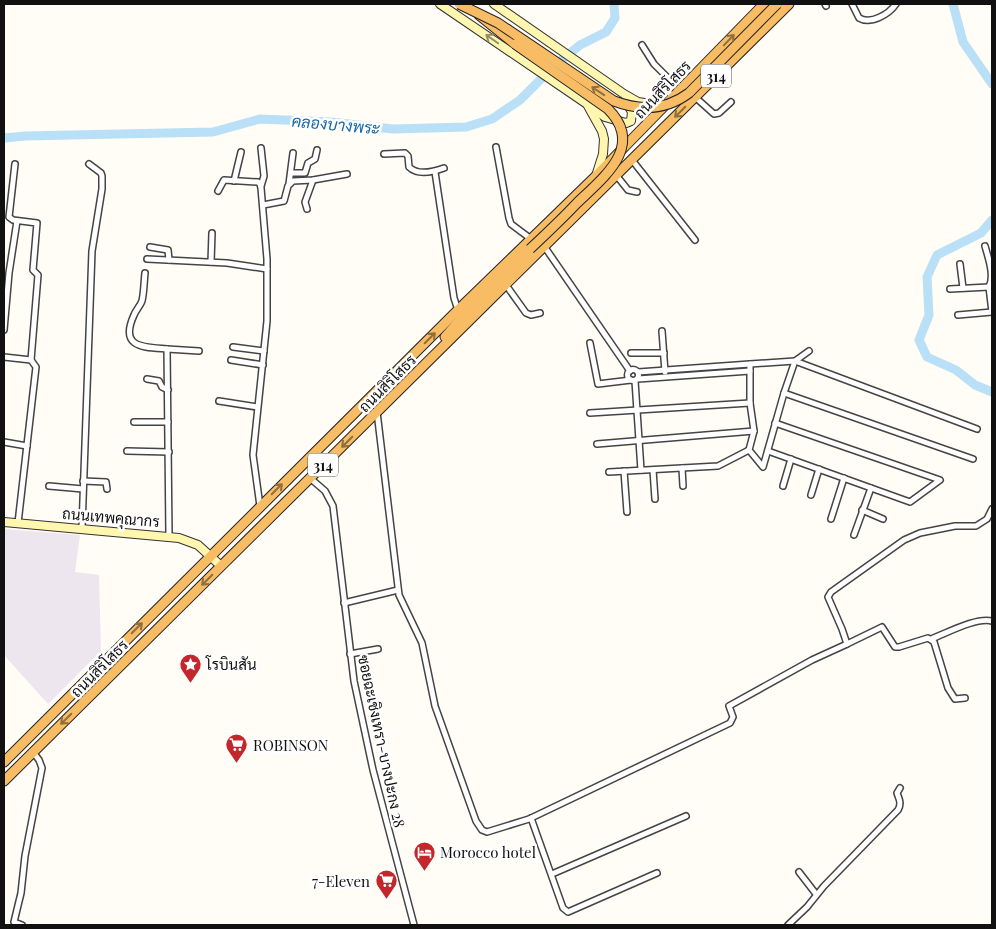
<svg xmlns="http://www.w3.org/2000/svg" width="996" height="929" viewBox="0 0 996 929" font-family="'Playfair Display',Sarabun,serif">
<rect width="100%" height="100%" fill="#fffdf5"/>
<path fill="#eee6ef" d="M4,529l76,6 -5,37 24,3 2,76 -53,53 -44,-49z"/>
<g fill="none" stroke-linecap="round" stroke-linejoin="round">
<g stroke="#b9e0f7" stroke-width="9">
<path d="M953,4l10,38 29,42"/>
<path d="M4,138l21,-2 188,-4 47,-13 71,3 62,7 73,-2 26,-8 28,-19 33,-33 27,-22 26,-13 9,-14 -1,-14"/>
<path d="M992,220l-11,13 -44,22 -10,22 2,38 -10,25 8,17 29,13 19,15 17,7"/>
</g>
<defs>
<g id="minor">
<path d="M825,4l1,2"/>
<path d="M852,4l7,14c12,7 30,-4 37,-14"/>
<path d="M642,45l12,19 15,15 -2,11 6,8"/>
<path d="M695,97l19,17 5,-1 12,-11"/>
<path d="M496,147l13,71 2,6 20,15"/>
<path d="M384,154l21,-1 3,3 1,11c9,9 24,5 35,1"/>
<path d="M632,160l63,80"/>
<path d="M15,164l-6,53 4,3 24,3 -4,47 5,5 -7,85 5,7 -18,156"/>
<path d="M435,172l19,126 4,12"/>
<path d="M291,173h14l3,-10 7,-4 2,-9"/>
<path d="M616,175l12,15 9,2"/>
<path d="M234,181l7,-29"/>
<path d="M289,184l4,-31"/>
<path d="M261,186l3,-10 -3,-28"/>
<path d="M218,191l6,-11 34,2 2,2 1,4 6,71v62l-14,134 7,51"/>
<path d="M263,205l21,-4 4,-15 5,-5 20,-1 34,-6"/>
<path d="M307,209l-2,-7 8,-22"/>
<path d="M544,246l86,125"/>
<path d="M985,246c3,11 10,30 4,41l3,25"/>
<path d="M150,247l18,3 1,10"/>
<path d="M147,259l80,4 40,6"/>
<path d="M211,262l1,-29"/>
<path d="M960,264l3,24"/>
<path d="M145,273c-1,9 -1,19 -3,28 -2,5 -6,9 -8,14 -15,33 9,32 33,34l2,187"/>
<path d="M506,285l20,28 5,2 9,-2"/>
<path d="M950,289l39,-2"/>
<path d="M958,315l34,-3"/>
<path d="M4,330l5,-57 8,-52"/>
<path d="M662,331l3,41"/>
<path d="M590,343l8,41 33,-4"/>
<path d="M233,347l31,4"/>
<path d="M167,349l32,2"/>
<path d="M631,353h33"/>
<path d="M4,357l27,3"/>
<path d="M231,360l32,5"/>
<path d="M750,364l45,-3 182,68"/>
<circle cx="633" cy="375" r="5.5"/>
<path d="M638,372l112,-8v39l4,28 -5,19 14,17 21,-74 11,-32 14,-10"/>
<path d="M147,379l12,2 3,6 6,3"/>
<path d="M638,379l112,-8"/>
<path d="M635,381l6,89"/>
<path d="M784,393l189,66"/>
<path d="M219,401l38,6"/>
<path d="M377,412l22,183 23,48 13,63 41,115 6,9 5,2 42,-13 201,-96 3,-6 -4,-11 83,-46 35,-16 -5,-15 -14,-32 3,-5 73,-52 16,-7 35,-7h21l11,-7 5,-10"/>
<path d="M590,413l160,-10"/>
<path d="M134,422h34"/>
<path d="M4,442l23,4"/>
<path d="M597,444l157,-13"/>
<path d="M127,451l42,1"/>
<path d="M768,451l142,51 30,-22 -165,-57"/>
<path d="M682,468l1,18"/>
<path d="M653,470l2,29"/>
<path d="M624,471l3,41"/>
<path d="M609,472l109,-6 31,-16"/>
<path d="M310,478l15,13 8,15 21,175 19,89 41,155"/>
<path d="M83,481l23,1 1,7"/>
<path d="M49,486l34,3"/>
<path d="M783,486l8,-27"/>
<path d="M811,495l8,-26"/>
<path d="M862,510l21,9"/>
<path d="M831,519l13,-41"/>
<path d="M82,528l10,-277 10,-62v-13l-1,-3 -12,-9"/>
<path d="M854,535l17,-47"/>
<path d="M344,603l54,-13"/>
<path d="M931,639c16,-6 45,-22 61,-18"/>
<path d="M847,644l35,-17 13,20h4l29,-9 6,4 14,46 7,11 10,-1"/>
<path d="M350,654l28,-5"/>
<path d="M531,818l32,90 5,4 89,-39"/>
<path d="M799,872l17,22"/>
<path d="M552,874l134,-58"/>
<path d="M22,925l-8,-3 7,-29 4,-37 17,-88 -3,-8 -6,-8"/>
<path d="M788,925l19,-18 17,-21 74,-76c4,-7 1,-11 -1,-17l3,-5"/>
</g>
<g id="secondary">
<path d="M440,4l147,100 15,27 2,8 -1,15 -7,22"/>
<path d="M494,4l130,90 14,8 13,2"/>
<path d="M590,106l15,11 21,6 5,-2 1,-9 -5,-9"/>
<path d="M4,522l175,16 19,7 23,21"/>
</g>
<g id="trunk">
<path d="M479,15l36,29"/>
<path d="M445,337l22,-25 63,-63"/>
<path d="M4,762l454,-452 138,-134 168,-172"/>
<path d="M4,781l785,-777"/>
</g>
</defs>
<use href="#minor" stroke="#444" stroke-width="8"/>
<use href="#secondary" stroke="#333" stroke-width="10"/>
<use href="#trunk" stroke="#222" stroke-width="11"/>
<use href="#minor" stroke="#fff" stroke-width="5"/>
<use href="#secondary" stroke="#fff6b0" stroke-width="8"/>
<use href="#trunk" stroke="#f7bc64" stroke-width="9"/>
<defs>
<g id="trunk-bridge">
<path d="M459,4l39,19 116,78c26,10 51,10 75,-8l88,-89"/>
<path d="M515,44l93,65c37,37 -4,68 -31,94 -15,16 -31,31 -47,46"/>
</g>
</defs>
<use href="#trunk-bridge" stroke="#222" stroke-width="11" stroke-linecap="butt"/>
<use href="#trunk-bridge" stroke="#f7bc64" stroke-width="9"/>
</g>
<defs><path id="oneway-shaft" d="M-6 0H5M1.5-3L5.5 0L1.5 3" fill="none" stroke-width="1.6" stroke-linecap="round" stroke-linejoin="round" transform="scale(1.25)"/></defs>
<use stroke="#948f68" href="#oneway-shaft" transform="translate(492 39) rotate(-145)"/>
<g stroke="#906f3f">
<use href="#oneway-shaft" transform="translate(729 40) rotate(-46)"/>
<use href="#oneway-shaft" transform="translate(598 91) rotate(-146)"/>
<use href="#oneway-shaft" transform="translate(680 112) rotate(135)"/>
<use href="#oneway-shaft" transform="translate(430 338) rotate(-45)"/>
<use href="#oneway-shaft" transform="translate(347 442) rotate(135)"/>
<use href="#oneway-shaft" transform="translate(277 489) rotate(-45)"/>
<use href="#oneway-shaft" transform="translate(207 580) rotate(135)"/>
<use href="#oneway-shaft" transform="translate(137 628) rotate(-45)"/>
<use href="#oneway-shaft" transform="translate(66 719) rotate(135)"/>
</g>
<defs>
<symbol id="sight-pin" viewBox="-11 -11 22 30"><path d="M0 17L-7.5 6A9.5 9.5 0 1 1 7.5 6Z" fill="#c4262e" stroke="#fff"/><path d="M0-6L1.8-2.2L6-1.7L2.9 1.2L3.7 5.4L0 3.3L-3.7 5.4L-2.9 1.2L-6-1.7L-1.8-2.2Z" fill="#fff"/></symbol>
<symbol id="supermarket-pin" viewBox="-11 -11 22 30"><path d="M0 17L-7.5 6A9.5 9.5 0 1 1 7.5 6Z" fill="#c4262e" stroke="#fff"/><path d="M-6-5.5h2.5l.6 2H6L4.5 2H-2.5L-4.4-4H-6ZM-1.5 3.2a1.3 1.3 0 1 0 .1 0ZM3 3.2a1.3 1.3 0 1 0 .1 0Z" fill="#fff"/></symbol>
<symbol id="hotel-pin" viewBox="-11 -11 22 30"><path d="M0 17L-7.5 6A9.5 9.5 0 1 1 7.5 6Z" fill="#c4262e" stroke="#fff"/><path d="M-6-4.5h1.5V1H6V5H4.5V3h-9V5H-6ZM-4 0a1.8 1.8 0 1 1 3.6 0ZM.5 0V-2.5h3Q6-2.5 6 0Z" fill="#fff"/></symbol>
</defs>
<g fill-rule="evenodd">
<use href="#sight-pin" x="178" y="652" width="25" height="34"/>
<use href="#supermarket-pin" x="224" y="732" width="25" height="34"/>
<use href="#hotel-pin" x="412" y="840" width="25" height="34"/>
<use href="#supermarket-pin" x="374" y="868" width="25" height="34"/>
</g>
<g text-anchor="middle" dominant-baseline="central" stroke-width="5" stroke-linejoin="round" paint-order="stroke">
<g fill="#fff" stroke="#585858" stroke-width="1">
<rect x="701" y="64.5" width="30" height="23" rx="4"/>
<rect x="308" y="453.5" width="30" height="23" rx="4"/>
</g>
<g font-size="14" font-weight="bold" fill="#111">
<text x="716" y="76">314</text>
<text x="323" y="465">314</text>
</g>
<g font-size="15" fill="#111" stroke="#fff">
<text transform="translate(662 89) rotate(-46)">ถนนสิริโสธร</text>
<text transform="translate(387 383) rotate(-45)">ถนนสิริโสธร</text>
<text transform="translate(111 517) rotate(5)">ถนนเทพคุณากร</text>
<text transform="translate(99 668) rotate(-45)">ถนนสิริโสธร</text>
<text transform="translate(382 741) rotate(78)">ซอยฉะเชิงเทรา-บางปะกง 28</text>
</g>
<g font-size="15" fill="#111" stroke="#fff" text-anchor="start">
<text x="206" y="664">โรบินสัน</text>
<text x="253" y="745">ROBINSON</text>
<text x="440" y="852">Morocco hotel</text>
<text x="370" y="881" text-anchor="end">7-Eleven</text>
</g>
<g font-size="16" font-style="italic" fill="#1768a6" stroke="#fff">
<text transform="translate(336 124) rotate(5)">คลองบางพระ</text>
</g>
</g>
<rect width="996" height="929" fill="none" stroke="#111111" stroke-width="10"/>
</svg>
